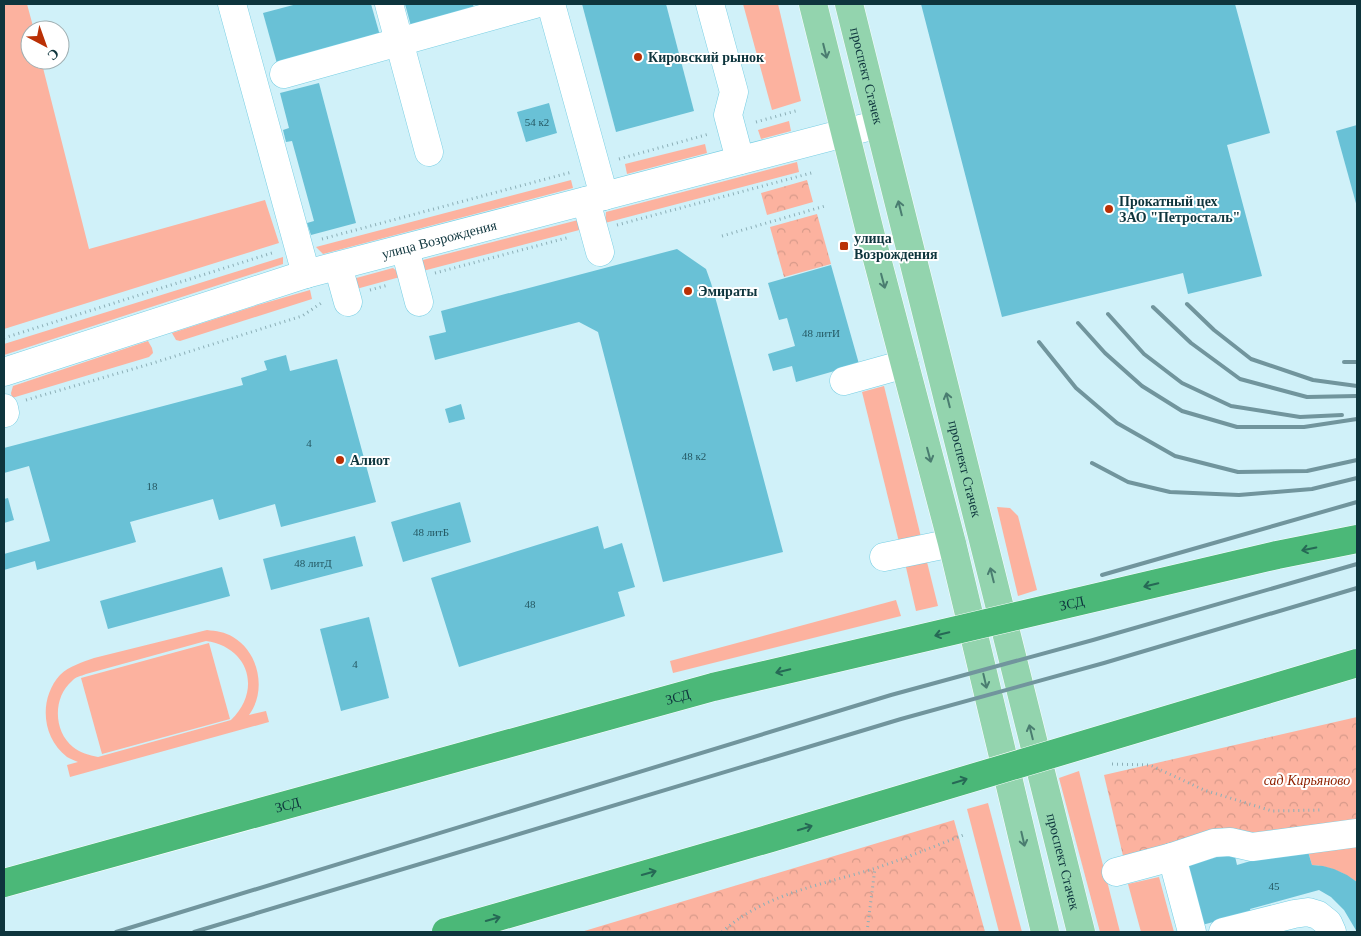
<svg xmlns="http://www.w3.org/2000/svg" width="1361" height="936" viewBox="0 0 1361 936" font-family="'Times New Roman',serif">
<defs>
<pattern id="forest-crowns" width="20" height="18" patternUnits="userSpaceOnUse" patternTransform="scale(1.25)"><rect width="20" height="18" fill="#fcb29f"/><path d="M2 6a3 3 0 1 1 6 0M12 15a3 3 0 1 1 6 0" fill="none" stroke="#d79a8a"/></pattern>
</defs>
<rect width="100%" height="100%" fill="#d0f1f9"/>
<g fill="#fcb29f" fill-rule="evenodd">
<path d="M4,4h23l7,26h-4v30h11l48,189 176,-49 14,43 -275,86z"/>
<path d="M743,4h35l23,97 -29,9z"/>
<path d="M789,121l2,10 -30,8 -3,-9z"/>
<path d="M705,144l2,9 -80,21 -2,-10z"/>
<path d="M797,162l2,10 -194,51 1,-11z"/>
<path d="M571,180l2,8 -250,66 -7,-7z"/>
<path d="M582,219l5,9 -168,44v-11z"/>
<path d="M283,257v7l-279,91v-11z"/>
<path d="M393,268l5,4 2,5 -51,14v-11z"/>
<path d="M310,290l2,9 -132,42 -4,-1 -4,-7 86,-28z"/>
<path d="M148,341l4,7 1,5 -4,4 -137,41 -1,-5 2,-7z"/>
<path d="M884,386l37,151 -22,5 -37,-150z"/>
<path d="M997,507l13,1 8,8 19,74 -19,6z"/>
<path d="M926,558l12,48 -22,5 -11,-48z"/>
<path d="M896,600l5,16 -228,57 -3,-12z"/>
<path d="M207,630c9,1 18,2 26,7 26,15 34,54 16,78l17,-4 3,11 -199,55 -3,-12 11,-3c-4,-2 -8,-3 -11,-5 -26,-20 -28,-59 -7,-82 9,-9 23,-13 34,-17zM206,641c43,6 56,49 25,79l-133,37c-9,-2 -18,-4 -25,-10 -20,-16 -20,-50 -1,-66 3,-4 9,-5 14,-7z"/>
<path d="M209,643l21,76 -128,35 -21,-76z"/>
<path d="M1079,771l41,161h-20l-41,-154z"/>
<path d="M988,803l34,129h-23l-32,-123z"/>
<path d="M1357,841v41c-14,-10 -28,-16 -45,-17l-6,-20z"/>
<path d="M1159,877l15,55h-33l-13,-48z"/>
</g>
<g fill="url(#forest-crowns)">
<path d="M807,180l6,22 -46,13 -6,-22z"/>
<path d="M817,214l14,50 -47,13 -14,-50z"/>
<path d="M1357,717v106l-233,37 -20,-85z"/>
<path d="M954,820l31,112h-404z"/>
</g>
<g fill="#69c1d6">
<path d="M297,4h74l10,35 -103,28 -15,-54z"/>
<path d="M405,4h68l1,5 -63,17z"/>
<path d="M582,4h84l28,107 -78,21z"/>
<path d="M921,4h314l35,129 -43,12 35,131 -74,18 -5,-21 -181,44z"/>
<path d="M319,83l37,140 -45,12 -4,-12 7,-2 -22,-80 -6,1 -3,-12 6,-2 -9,-35z"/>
<path d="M549,103l8,30 -31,9 -9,-30z"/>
<path d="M1357,125v82l-21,-76z"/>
<path d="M677,249l29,20 5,14 6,21 66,248 -120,30 -65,-250 -19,-10 -144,38 -6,-24 17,-4 -5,-21z"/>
<path d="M831,265l28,99 -63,18 -4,-16 -19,5 -5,-17 27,-8 -8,-28 -8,2 -11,-37z"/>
<path d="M286,355l4,16 47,-12 39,143 -95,25 -6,-23 -56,16 -6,-21 -83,23 6,20 -99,28 -2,-9 -31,9v-16l46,-13 -21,-75 -25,7v-25l239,-63 -2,-7 26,-8 -3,-9z"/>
<path d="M461,404l4,15 -16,4 -4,-14z"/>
<path d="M8,498l6,22 -10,3v-24z"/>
<path d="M460,502l11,40 -68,20 -12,-40z"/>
<path d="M598,526l6,23 18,-6 13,44 -17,5 7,24 -166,51 -28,-89z"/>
<path d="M355,536l8,30 -92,24 -8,-31z"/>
<path d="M222,567l8,29 -122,33 -8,-28z"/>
<path d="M369,617l20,81 -48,13 -21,-82z"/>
<path d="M1306,845l6,20 11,1 11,3 13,6 10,7v50l-13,-22 -13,-13 -12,-7 -69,19 1,3 -49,13 -16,-59 48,-14 3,13z"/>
</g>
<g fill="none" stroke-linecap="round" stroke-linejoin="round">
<defs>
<g id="minor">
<path d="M232,4l74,270"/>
<path d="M389,4l40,148"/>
<path d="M551,4l53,192"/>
<path d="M710,4l24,88 -6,23 12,45"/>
<path d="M284,74l251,-70"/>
<path d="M586,201l14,51"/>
<path d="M405,249l14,53"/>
<path d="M338,266l10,36"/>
<path id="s1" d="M4,372l302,-98 573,-150"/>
<path d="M844,381l61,-17"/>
<path d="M4,408l1,5"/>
<path d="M884,557l68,-14"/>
<path d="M1116,872l56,-15"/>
<path d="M1192,932l-20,-75 42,-14 16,-1 22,5 105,-14"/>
<path d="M1223,932l71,-18 14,-2 10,3 10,8 4,9"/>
</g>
<g id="major">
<path d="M813,4l58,232 81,307 93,389"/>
<path id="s2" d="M849,4l232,928"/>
</g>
</defs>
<use href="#minor" stroke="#77cee3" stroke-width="29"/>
<use href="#major" stroke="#fff" stroke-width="29"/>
<g stroke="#8cafb7" stroke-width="3" stroke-dasharray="1 4" stroke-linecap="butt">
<path d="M756,122l43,-12"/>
<path d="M619,159l90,-25"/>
<path d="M617,225l198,-53"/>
<path d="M722,236l103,-30"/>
<path d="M322,239l250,-67"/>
<path d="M435,273l135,-36"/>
<path d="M370,290l18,-5"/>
<path d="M4,338l271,-86"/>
<path d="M26,400l124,-36 152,-48 21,-14"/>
<path d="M1112,764l38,1 54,25 68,21 50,-1"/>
<path d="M722,932c42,-38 99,-47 151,-63 31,-10 62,-23 93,-35"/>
<path d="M867,932l8,-64"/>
</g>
<use href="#minor" stroke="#fff" stroke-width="28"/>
<use href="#major" stroke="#93d4ae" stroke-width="28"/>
<g stroke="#71959d" stroke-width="4">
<path d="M1187,304l27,26 37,29 62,21 44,6"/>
<path d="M1153,307l38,36 49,36 67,18 50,-1"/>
<path d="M1108,314l36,40 38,29 49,23 69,11 42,-2"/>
<path d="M1078,323l27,30 37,33 40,25 55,16h67l53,-8"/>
<path d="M1039,342l37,46 41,35 58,33 63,16 69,-1 50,-11"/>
<path d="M1344,362h13"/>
<path d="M1092,463l36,19 42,10 69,3 73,-6 45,-11"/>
<path d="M1102,575l255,-73"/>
<path d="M116,932l775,-237 202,-55 264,-76"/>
<path d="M194,932l707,-213 203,-56 253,-75"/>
</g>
<defs>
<g id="highway-bridge">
<path id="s3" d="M4,883l709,-196 564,-132 80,-16"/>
<path d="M446,932l325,-94 586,-175"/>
</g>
</defs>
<use href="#highway-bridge" stroke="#fff" stroke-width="29" stroke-linecap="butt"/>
<use href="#highway-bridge" stroke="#4bb878" stroke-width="28"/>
</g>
<defs><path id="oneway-shaft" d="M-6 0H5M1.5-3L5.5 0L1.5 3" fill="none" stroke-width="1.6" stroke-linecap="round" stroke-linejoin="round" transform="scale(1.25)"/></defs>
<g stroke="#4a7d70">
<use href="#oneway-shaft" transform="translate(825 51) rotate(76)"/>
<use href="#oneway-shaft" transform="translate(900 208) rotate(-104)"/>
<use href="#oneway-shaft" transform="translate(883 281) rotate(75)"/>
<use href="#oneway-shaft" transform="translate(948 400) rotate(-104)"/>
<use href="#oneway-shaft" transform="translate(929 455) rotate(75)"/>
<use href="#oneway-shaft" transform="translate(992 575) rotate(-104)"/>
<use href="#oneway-shaft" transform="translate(985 681) rotate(77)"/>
<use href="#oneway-shaft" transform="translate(1031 732) rotate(-104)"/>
<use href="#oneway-shaft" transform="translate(1023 839) rotate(77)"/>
</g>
<g stroke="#266955">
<use href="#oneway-shaft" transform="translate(1309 549) rotate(168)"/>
<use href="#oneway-shaft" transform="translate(1151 585) rotate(167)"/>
<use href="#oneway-shaft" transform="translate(942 634) rotate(167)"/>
<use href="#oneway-shaft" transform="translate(783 671) rotate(167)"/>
<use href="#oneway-shaft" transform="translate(960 781) rotate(-17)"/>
<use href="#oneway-shaft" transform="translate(805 828) rotate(-17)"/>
<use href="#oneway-shaft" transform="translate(649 873) rotate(-16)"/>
<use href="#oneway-shaft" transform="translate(493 919) rotate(-16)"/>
</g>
<g fill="#ba3005" stroke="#fff" stroke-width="2">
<circle cx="638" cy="57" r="5"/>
<circle cx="1109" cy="209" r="5"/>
<rect x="839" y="241" width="10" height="10" rx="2.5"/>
<circle cx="688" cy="291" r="5"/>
<circle cx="340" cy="460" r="5"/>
</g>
<g text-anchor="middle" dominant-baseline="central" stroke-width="4" stroke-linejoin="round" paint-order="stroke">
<g font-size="11" fill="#255863">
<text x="537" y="122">54 к2</text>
<text x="821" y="333">48 литИ</text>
<text x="309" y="443">4</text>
<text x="694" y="456">48 к2</text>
<text x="152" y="486">18</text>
<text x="431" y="532">48 литБ</text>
<text x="313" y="563">48 литД</text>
<text x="530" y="604">48</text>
<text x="355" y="664">4</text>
<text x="1274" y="886">45</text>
</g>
<g font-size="14" font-weight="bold" fill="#0e353d" stroke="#fff" text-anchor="start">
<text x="648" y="57">Кировский рынок</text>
<text x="1119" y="201">Прокатный цех<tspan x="1119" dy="16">ЗАО "Петросталь"</tspan></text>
<text x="854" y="238">улица<tspan x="854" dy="16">Возрождения</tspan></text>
<text x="698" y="291">Эмираты</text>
<text x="350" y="460">Алиот</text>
</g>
<g font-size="14" fill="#0e353d" stroke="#fff">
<text stroke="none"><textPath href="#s2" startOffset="74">проспект Стачек</textPath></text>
<text stroke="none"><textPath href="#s1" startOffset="455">улица Возрождения</textPath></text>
<text stroke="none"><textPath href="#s2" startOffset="479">проспект Стачек</textPath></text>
<text stroke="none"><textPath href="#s3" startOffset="1104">ЗСД</textPath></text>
<text stroke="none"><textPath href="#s3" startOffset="699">ЗСД</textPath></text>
<text stroke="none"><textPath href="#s3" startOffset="294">ЗСД</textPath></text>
<text stroke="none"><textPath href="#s2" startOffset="884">проспект Стачек</textPath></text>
</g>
<g font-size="14" font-style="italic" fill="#902303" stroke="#fff">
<text x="1307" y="780">сад Кирьяново</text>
</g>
</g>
<rect width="1361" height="936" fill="none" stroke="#0e353d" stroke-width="10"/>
<g transform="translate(45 45) rotate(139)"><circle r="24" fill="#ffffff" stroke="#9faeb1"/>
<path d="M0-4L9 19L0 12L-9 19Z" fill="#ba3005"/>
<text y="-8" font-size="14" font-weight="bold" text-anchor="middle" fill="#0e353d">С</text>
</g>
</svg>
